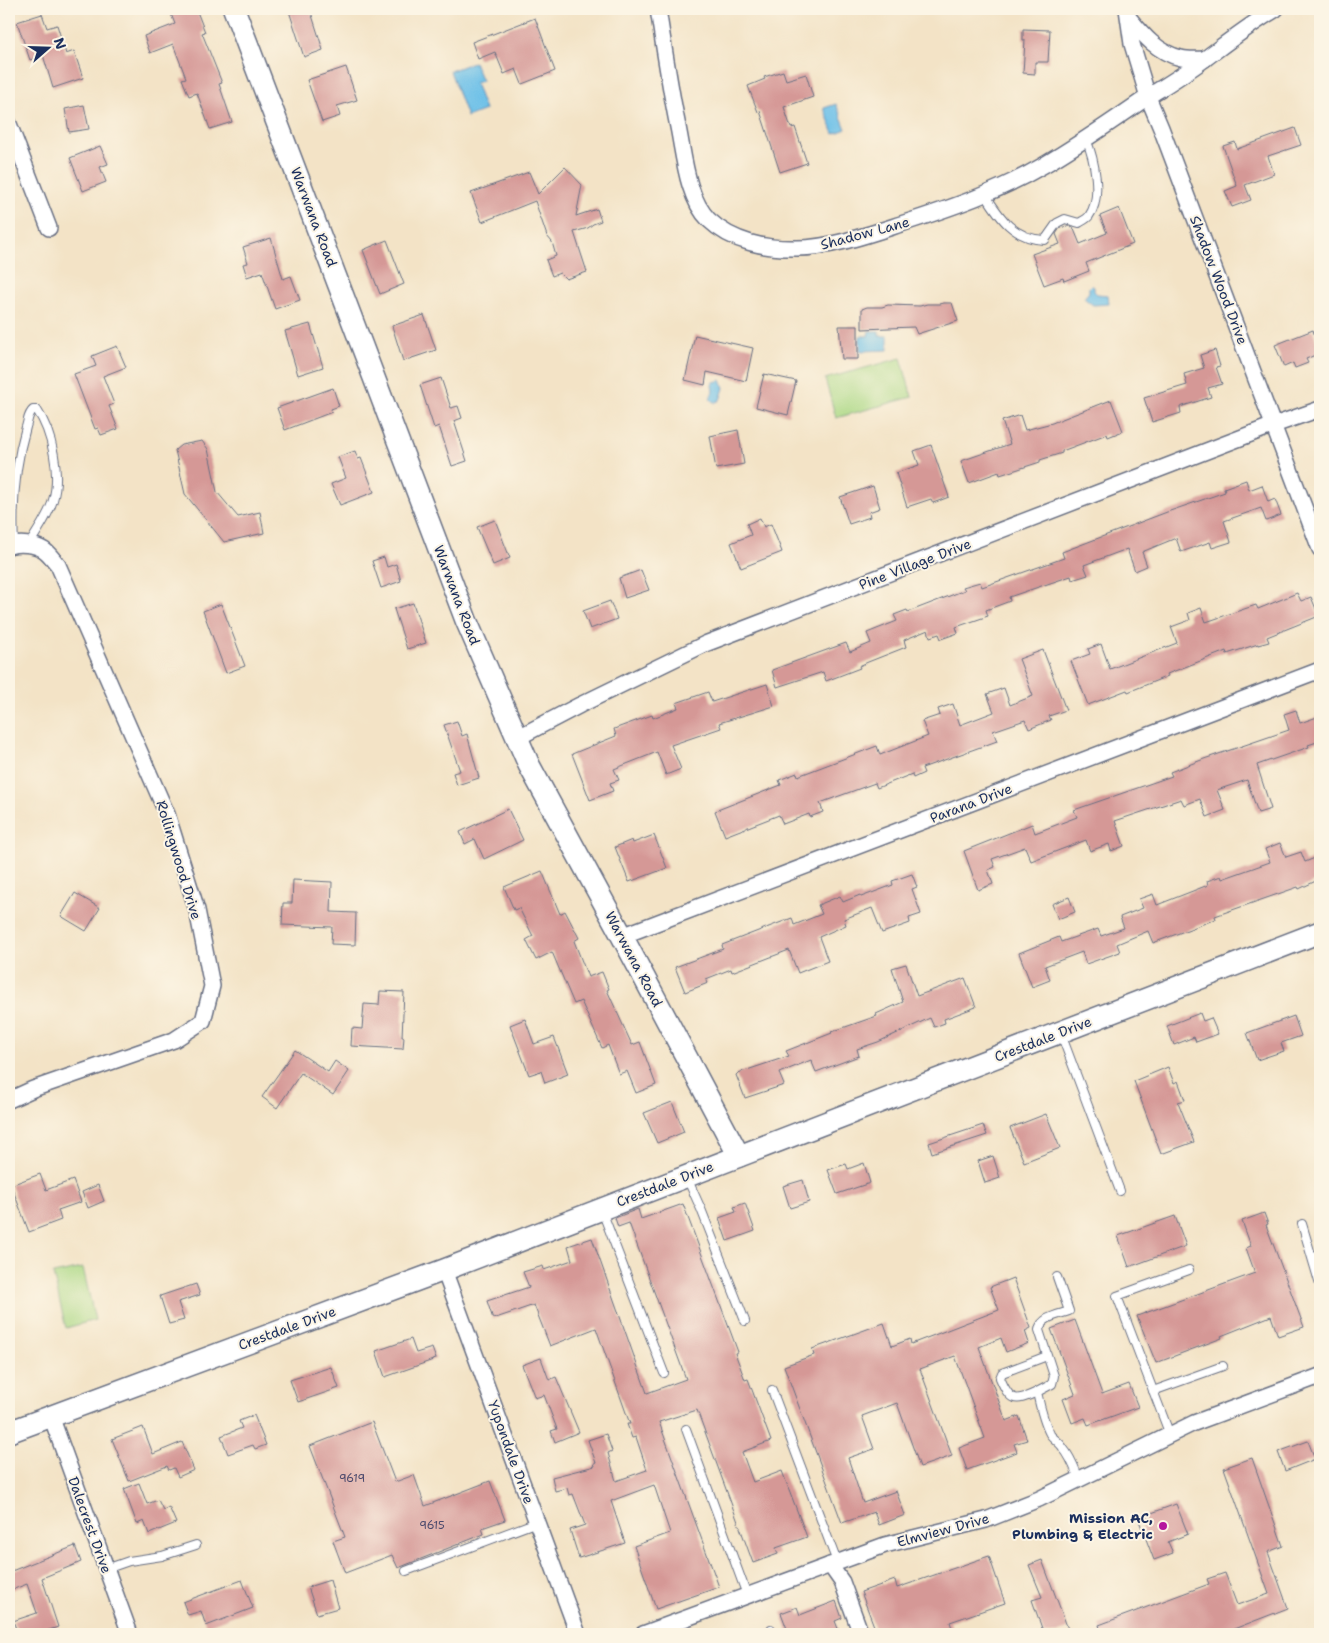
<svg xmlns="http://www.w3.org/2000/svg" width="1329" height="1643" viewBox="0 0 1329 1643" font-family="'Shantell Sans',sans-serif">
<rect width="100%" height="100%" fill="#fcf5e5"/>
<filter id="ink" filterUnits="userSpaceOnUse"><feTurbulence type="fractalNoise" baseFrequency=".02" numOctaves="2"/><feDisplacementMap in="SourceGraphic" scale="10" xChannelSelector="R" yChannelSelector="G"/><feConvolveMatrix kernelMatrix="1 2 1 2 8 2 1 2 1" color-interpolation-filters="sRGB"/></filter>
<filter id="wash" filterUnits="userSpaceOnUse"><feTurbulence type="fractalNoise" baseFrequency=".0096" numOctaves="4" result="noise"/><feDisplacementMap in="SourceGraphic" scale="20" xChannelSelector="R" yChannelSelector="G"/><feGaussianBlur stdDeviation="1.12" result="paint"/><feColorMatrix in="noise" values="0 0 0 0 0 0 0 0 0 0 0 0 0 0 0 0 0 1.4 0 .05"/><feComposite in="paint" operator="in"/></filter>
<g filter="url(#wash)">
<rect width="100%" height="100%" fill="#f3e3c6"/>
<g fill="#abd884" stroke="#638471">
<path d="M901,358l11,39 -76,21 -11,-39z"/>
<path d="M83,1268l12,52 -29,8 -13,-54z"/>
</g>
<g fill="#6cc0e8" stroke="#4478a3">
<path d="M474,62l8,19 -7,2 10,27 -18,7 -17,-46z"/>
<path d="M836,104l10,25 -12,5 -10,-26z"/>
<path d="M1091,285l3,2v4l3,3 11,1 1,9 -16,1 -9,-7 5,-6v-5z"/>
<path d="M869,331h10v5h9v14l-28,1v-15h8z"/>
<path d="M721,380l3,8 -4,12 -5,3 -5,-4 3,-8 -1,-6 2,-3z"/>
</g>
<g id="blocks">
<g fill="#d59896">
<path d="M169,9h27l9,23 -3,1 20,50 -3,1 13,38 -22,7 -13,-36 -8,3 -7,-17 4,-1 -13,-34 -23,9 -6,-17 31,-12z"/>
<path d="M296,9h14l13,41 -19,7 -15,-46z"/>
<path d="M42,14l5,14 10,-3 9,29 8,-3 9,27 -30,10 -10,-33 -13,5 -13,-38z"/>
<path d="M535,18l20,53 -33,13 -6,-15 -12,5 -9,-22 -17,7 -6,-17z"/>
<path d="M1023,29l27,1 -2,32h-13v12l-12,-1 2,-33h-2z"/>
<path d="M346,67l11,33 -20,6 3,10 -18,6 -15,-42z"/>
<path d="M783,71l3,9 20,-6 7,23 -29,10 7,21 4,-1 12,36 -27,9 -20,-61 -2,1 -10,-26 17,-7 -1,-2z"/>
<path d="M84,105l5,24 -20,3 -4,-23z"/>
<path d="M1295,128l6,17 -33,11 6,18 -29,11 6,15 -19,7 -7,-16 12,-5 -14,-40 12,-4 2,7z"/>
<path d="M100,146l8,18 -8,3 6,15 -23,9 -13,-33z"/>
<path d="M565,167l17,18 -6,31 21,-7 4,12 -8,3 -5,4 -14,4 13,40 -21,7 -6,-6 -8,3 -6,-16 10,-4 -4,-14 -5,-6 -12,-35 -53,21 -11,-29 58,-21 9,22z"/>
<path d="M1119,208l14,36 -47,19 3,8 -25,10 -1,-3 -19,7 -12,-31 28,-10 -4,-10 4,-6 7,-2 6,1 7,17 27,-11 -7,-17z"/>
<path d="M271,238l12,41 8,-3 9,24 -25,9 -13,-37 -15,5 -4,-13 5,-1 -5,-16z"/>
<path d="M387,240l17,44 -24,10 -17,-44z"/>
<path d="M944,303h8l6,18 -41,13 -3,-7 -52,2v-20l5,-2h15l6,-2 32,1 7,-2h13z"/>
<path d="M424,315l12,35 -33,11 -11,-35z"/>
<path d="M310,324l13,43 -25,8 -13,-44z"/>
<path d="M839,326h19v33h-16z"/>
<path d="M1313,330l7,23 -14,6 2,4 -13,5 -2,-5 -9,4 -9,-22z"/>
<path d="M695,335l58,13 -7,33 -39,-9 -2,13 -20,-5z"/>
<path d="M117,346l9,21 -23,9 11,28 -5,2 9,23 -17,6 -3,-7 -3,1 -21,-55 22,-8 -4,-10z"/>
<path d="M1215,350l5,16 -4,1 6,17 -14,4 3,9 -31,10 1,6 -29,9 -8,-24 43,-13 -3,-11 20,-6 -4,-13z"/>
<path d="M764,374l32,7 -8,34 -32,-8z"/>
<path d="M441,378l10,30 7,-2 4,12 -8,3 13,40 -15,5 -13,-40 -5,2 -14,-43z"/>
<path d="M333,388l6,18 -8,3 1,3 -47,18 -8,-22z"/>
<path d="M1111,400l12,31 -15,6 -1,-3 -45,17v2l-22,7v2l-40,13 -1,-3 -30,11 -8,-22 49,-17 -8,-23 18,-6 5,15 27,-7z"/>
<path d="M738,430l6,34 -28,5 -6,-33z"/>
<path d="M202,441l6,8 9,43 21,25 22,-5 4,21 -40,9 -39,-48 -10,-44 6,-5z"/>
<path d="M931,445l18,52 -16,6 -2,-4 -24,8 -11,-34 23,-8 -5,-14z"/>
<path d="M355,451l3,8 3,-1 13,34 -34,13 -9,-21 15,-6 -8,-21z"/>
<path d="M1246,480l3,10 13,-5 6,17 7,-3 6,16 -15,6 -5,-13 -37,13 7,21 -19,6 -2,-6 -29,10 -5,-14 -34,14 5,14 -12,5 -8,-22 -43,16 4,10 -16,5 -1,-4 -62,21 1,4 -24,9 2,6 -32,11 2,6 -17,6 -2,-5 -9,3 -2,-7 -24,10 2,7 -38,15 -9,4 1,2 -34,13 -3,-9 -46,15 -5,-17 74,-27 4,9 21,-9 -4,-10 30,-12 -3,-6 13,-5 1,2 57,-22 -2,-3 17,-5 2,5 82,-29 -2,-6 105,-40 58,-20 -1,-4z"/>
<path d="M873,486l7,22 -11,4 1,5 -21,7 -9,-27z"/>
<path d="M760,518l4,9 7,-3 11,28 -41,16 -10,-25 20,-8 -4,-11z"/>
<path d="M495,520l15,38 -17,7 -16,-38z"/>
<path d="M384,557l3,10 9,-3 5,17 -20,7 -9,-27z"/>
<path d="M641,570l8,20 -24,8 -6,-20z"/>
<path d="M1297,593l4,8 10,-4 8,19 -52,21 2,5 -11,3v-1l-31,10 -1,-3 -59,23 1,2 -40,16 -1,-2 -39,15 -17,-44 19,-7 -2,-5 13,-5 9,25 67,-26 -6,-16 19,-7 -2,-7 13,-5 5,14 50,-17 2,4z"/>
<path d="M610,601l7,18 -27,10 -7,-18z"/>
<path d="M413,603l13,40 -19,6 -13,-40z"/>
<path d="M221,604l24,62 -19,7 -23,-62z"/>
<path d="M1043,650l23,60 -17,6 2,4 -22,9 -4,-9 -32,11 4,10 -75,27 2,5 -11,5 -1,-4 -35,14 -2,-5 -55,20 3,9 -13,5 -1,-3 -26,10 -4,-9 -54,21 -10,-25 66,-26 -2,-5 18,-7 1,3 79,-30 3,9 48,-19 -6,-15 18,-6 -2,-6 15,-5 7,21 34,-13 -7,-18 17,-6 6,17 23,-9 -14,-37z"/>
<path d="M767,684l7,22 -55,17 2,5 -50,17 10,24 -15,6 -9,-23 -43,17 5,11 -9,3 3,8 -23,9 -18,-46 44,-18 -2,-7 38,-14 1,3 25,-10 -2,-5 32,-11 4,10z"/>
<path d="M1296,710l4,13 20,-7v25l-12,4 1,2 -52,18 14,44 -13,4 -11,-33 -30,10 8,20 -18,7 -7,-18 -16,6 -3,-6 -66,22 9,25 -13,5 -2,-7 -19,7 -4,-11 -55,21 -6,-14 -33,12 3,8 -7,3 5,14 -15,6 -14,-39 68,-27 3,9 42,-16 -3,-7 98,-34 -2,-4 34,-13 85,-29 -5,-16z"/>
<path d="M457,721l5,15 5,-2 12,44 -22,7 -4,-12 7,-2 -16,-46z"/>
<path d="M508,809l15,31 -39,19 -9,-20 -10,5 -5,-12z"/>
<path d="M654,835l13,33 -38,14 -14,-35 17,-7 1,3z"/>
<path d="M1280,843l6,14 15,-5 4,10 15,-6v23l-21,10 -1,-2 -83,29 1,3 -63,24 -5,-12 -31,13 3,8 -34,12 -4,-12 -37,14 5,14 -18,7 -13,-34 40,-16 2,5 37,-13 3,7 23,-8 -4,-11 23,-9 -4,-9 14,-5 4,11 51,-20 -1,-4 14,-5 1,3 48,-17 -5,-13z"/>
<path d="M542,871l18,43 5,-3 14,27 -5,3 14,36 14,-5 7,17 -2,1 25,55 8,-3 16,43 -20,8 -9,-22 -8,3 -11,-29 -6,3 -21,-47 -7,3 -22,-52 -16,8 -10,-20 7,-4 -14,-28 -5,2 -10,-23z"/>
<path d="M912,874l5,13 -5,2 9,25 -12,4 1,5 -28,10 -10,-25 -28,11 2,6 -27,12 9,24 -30,12 -9,-23 -57,22 -1,-3 -25,10 2,4 -23,9 -10,-25 48,-18 -1,-4 70,-27 2,7 28,-11 -4,-9 22,-9 3,6 17,-7 1,2 32,-12 -1,-4z"/>
<path d="M293,880l39,2 -1,30 25,1 -1,32 -24,-1 1,-17 -50,-2 1,-22h9z"/>
<path d="M75,893l25,15 -14,23 -25,-15z"/>
<path d="M1069,897l6,15 -17,7 -6,-15z"/>
<path d="M906,964l11,32 48,-18 11,29 -32,12 1,4 -11,4 -4,-9 -52,24 -21,7 2,7 -43,16 -5,-12 -32,13 5,12 -39,13 -9,-23 2,-2 51,-17 -3,-5 46,-18 -1,-1 46,-16 -1,-2 27,-12 -11,-34z"/>
<path d="M380,991l24,1 -2,45h2l-1,12 -52,-3 1,-18 10,1 2,-25 15,1z"/>
<path d="M1200,1013l3,8 8,-3 7,16 -22,8 -2,-5 -20,8 -7,-19z"/>
<path d="M1294,1016l7,20 -20,7 3,8 -27,9 -10,-27z"/>
<path d="M525,1019l9,25 20,-7 14,37 -23,9 -4,-12 -12,4 -19,-50z"/>
<path d="M295,1050l33,22 7,-11 14,10 -16,24 -32,-22 -24,35 -15,-11z"/>
<path d="M1168,1067l6,16 4,-2 7,19 -7,2 16,40 -33,12 -27,-73z"/>
<path d="M672,1102l12,30 -27,11 -13,-30z"/>
<path d="M1046,1114l14,34 -36,14 -14,-34z"/>
<path d="M983,1125l4,10 -55,18 -3,-10z"/>
<path d="M993,1156l7,22 -15,5 -7,-22z"/>
<path d="M864,1163l6,20 -33,11 -9,-24 18,-6 2,5z"/>
<path d="M40,1174l6,16 27,-10 8,22 -23,8 3,10 -32,12 -18,-47z"/>
<path d="M803,1180l6,22 -19,6 -7,-22z"/>
<path d="M98,1185l6,16 -16,7 -6,-16z"/>
<path d="M745,1203l10,28 -28,10 -8,-23 17,-6 -2,-5z"/>
<path d="M683,1204l55,148 -3,1 10,27 3,-1 23,62 -29,11 11,30 29,-11 25,66 -31,11 2,6 -25,9 -56,-153 -38,12 60,165 -63,22 -22,-63 36,-13 -16,-48 -43,16 14,42 -46,15 -9,-28 15,-5 -12,-31 -4,1 -2,-7 -12,3 -3,-14 43,-11 -1,-3h2l-8,-23 18,-6 6,17 -4,2 8,28 31,-11 -11,-33 -4,1 -5,-14h3l-34,-96 -46,18 -16,-41 -41,14 -6,-18 42,-14 -6,-15 20,-6 1,4 28,-10 -4,-14 24,-8 55,155 39,-14 -57,-156 -11,4 -3,-9 23,-9 3,10z"/>
<path d="M1264,1213l4,11 -2,1 38,102 -26,9 -7,-20 -50,20 1,2 -66,25 -19,-47 118,-43 -9,-25 5,-2 -9,-25z"/>
<path d="M1175,1216l11,30 -57,21 -11,-31z"/>
<path d="M1013,1278l18,50 -6,3 4,12 -23,9 -5,-14 -22,9 27,74 13,-5 8,24 -13,4 3,8 -50,18 -8,-22 26,-10 -30,-82 -35,13 32,87 -32,11 -23,-64 -35,13 12,33 -26,9 15,45 33,-12 9,24 -26,10 -5,-13 -32,11 -58,-157 30,-11 -2,-6 72,-26 8,23 18,-7 1,5 88,-34 -9,-23z"/>
<path d="M196,1284l4,11 -22,7 6,18 -15,4 -9,-28z"/>
<path d="M1075,1320l27,74 27,-10 9,23 -50,18 -3,-7 -13,5 -9,-24 12,-5 -24,-65z"/>
<path d="M411,1339l5,14 16,-5 4,11 -51,18 -9,-26z"/>
<path d="M541,1358l8,22 7,-3 23,55 -24,10 -4,-11 6,-2 -13,-34 -9,3 -13,-33z"/>
<path d="M331,1367l8,21 -41,14 -8,-22z"/>
<path d="M254,1415l12,30 -11,4 -2,-4 -25,9 -7,-18 21,-8 -3,-7z"/>
<path d="M372,1422l23,60 19,-7 11,31 65,-25 15,39 -23,8 2,6 -86,34 -6,-13 -47,18 -12,-32 12,-4 -35,-91z"/>
<path d="M143,1427l10,27 29,-12 12,28 -16,7 -4,-9 -5,2 -2,-4 -38,15 -17,-42z"/>
<path d="M1308,1441l7,18 -30,12 -7,-19z"/>
<path d="M1252,1458l31,88 -15,6 20,56 -67,26h-119l-3,-9 110,-41 -2,-5 18,-6 12,32 32,-11 -45,-126z"/>
<path d="M139,1483l8,21 11,-4 5,10 6,-3 7,16 -27,11 -5,-13 -7,3 -13,-35z"/>
<path d="M1176,1504l12,30 -20,8 5,11 -19,7 -16,-42z"/>
<path d="M75,1546l6,16 -39,16 16,49 -21,7h-19l-5,-13 24,-8 -10,-29 -18,7v-19z"/>
<path d="M989,1556l16,47 -55,19 4,12h-77l-16,-42 34,-12 2,8z"/>
<path d="M1042,1560l26,69 -15,5h-9l-12,-34 10,-3 -13,-32z"/>
<path d="M242,1580l11,28 -47,18 -5,-15 -13,4 -5,-13z"/>
<path d="M330,1580l8,28 -21,6 -9,-27z"/>
<path d="M836,1601l6,17 -7,3 5,13h-51l-8,-21 16,-6 3,8z"/>
</g>
</g>
</g>
<g filter="url(#ink)">
<use href="#blocks" fill-opacity="0" stroke="#676e82" stroke-width="1"/>
<g fill="none" stroke-linecap="round" stroke-linejoin="round">
<defs>
<g id="lane">
<path d="M985,194c15,24 29,45 60,46l12,-17 8,-4 14,4c3,-2 8,-4 10,-7 14,-19 5,-58 -3,-77"/>
<path d="M14,545c-2,-40 1,-80 12,-118 2,-6 2,-13 7,-17h4c15,22 24,64 16,90 -4,15 -16,31 -24,45"/>
<path d="M1061,1034l59,157"/>
<path d="M687,1178l14,31 44,112"/>
<path d="M602,1211l62,162"/>
<path d="M1302,1224l18,61"/>
<path d="M1057,1277l12,34c-11,4 -28,6 -30,19l15,46 -2,8 -15,8c3,14 6,29 13,42 3,5 10,8 13,14 8,9 12,21 16,31"/>
<path d="M772,1390l65,172"/>
<path d="M1153,1391l70,-25"/>
<path d="M1037,1392c-23,11 -27,9 -37,-14l2,-5 45,-17"/>
<path d="M686,1429l61,166"/>
<path d="M1170,1435l-53,-139 72,-26"/>
<path d="M106,1569l23,-8 33,-5 34,-11"/>
<path d="M406,1571l131,-49"/>
<path d="M771,1629l2,5"/>
</g>
<g id="street">
<path d="M658,9c6,39 12,79 20,118 6,29 9,71 31,93 23,22 57,29 88,28 33,0 73,-14 104,-24 50,-16 99,-33 143,-59 36,-21 70,-45 105,-69 19,-12 39,-24 57,-38 23,-17 45,-34 70,-49"/>
<path d="M1127,9l5,35 16,53 13,31 159,421"/>
<path d="M1129,18c14,17 29,35 52,40 8,2 16,1 24,1"/>
<path d="M9,124l40,104"/>
<path d="M9,546c10,-3 26,-2 35,4 6,4 10,11 14,15l109,249 30,96 15,76 -9,35 -29,19 -141,49 -24,11"/>
<path d="M517,738l63,-33 125,-61 569,-219 46,-16"/>
<path d="M622,936l698,-266"/>
<path d="M444,1270l134,364"/>
<path d="M51,1416l79,218"/>
<path d="M830,1565l12,17 19,52"/>
<path d="M643,1634l242,-89 101,-25 53,-21 155,-76 126,-47"/>
</g>
<g id="secondary">
<path d="M234,9l232,611 63,145 93,171 117,220"/>
<path d="M9,1432l435,-162 876,-338"/>
</g>
</defs>
<use href="#lane" stroke="#676e82" stroke-width="10"/>
<use href="#street" stroke="#676e82" stroke-width="18"/>
<use href="#secondary" stroke="#676e82" stroke-width="24"/>
<use href="#lane" stroke="#fff" stroke-width="8"/>
<use href="#street" stroke="#fff" stroke-width="15"/>
<use href="#secondary" stroke="#fff" stroke-width="21"/>
</g>
</g>
<circle fill="#b5179e" stroke="#fcf5e5" stroke-width="2" cx="1163" cy="1526" r="5"/>
<g text-anchor="middle" dominant-baseline="central" stroke-width="4" stroke-linejoin="round" paint-order="stroke">
<g font-size="11" fill="#4a496c">
<text x="352" y="1478">9619</text>
<text x="432" y="1525">9615</text>
</g>
<g font-size="14" fill="#1b2f5e" stroke="#fcf5e5">
<text transform="translate(314 217) rotate(69)">Warwana Road</text>
<text transform="translate(865 233) rotate(-15)">Shadow Lane</text>
<text transform="translate(1219 280) rotate(69)">Shadow Wood Drive</text>
<text transform="translate(915 564) rotate(-21)">Pine Village Drive</text>
<text transform="translate(457 595) rotate(69)">Warwana Road</text>
<text transform="translate(971 803) rotate(-21)">Parana Drive</text>
<text transform="translate(179 860) rotate(73)">Rollingwood Drive</text>
<text transform="translate(634 959) rotate(62)">Warwana Road</text>
<text transform="translate(1043 1039) rotate(-21)">Crestdale Drive</text>
<text transform="translate(665 1184) rotate(-21)">Crestdale Drive</text>
<text transform="translate(287 1328) rotate(-20)">Crestdale Drive</text>
<text transform="translate(511 1452) rotate(70)">Yupondale Drive</text>
<text transform="translate(90 1525) rotate(70)">Dalecrest Drive</text>
<text transform="translate(943 1530) rotate(-15)">Elmview Drive</text>
</g>
<g font-size="14" font-weight="bold" fill="#1b2f5e" stroke="#fcf5e5" text-anchor="end">
<text x="1153" y="1518">Mission AC,<tspan x="1153" dy="16">Plumbing &amp; Electric</tspan></text>
</g>
</g>
<rect width="1329" height="1643" fill="none" stroke="#fcf5e5" stroke-width="30"/>
<g transform="translate(48 48) rotate(70)" stroke="#fcf5e5" stroke-width="4" paint-order="stroke">
<path d="M0-4L9 19L0 12L-9 19Z" fill="#1b2f5e"/>
<text y="-8" font-size="14" font-weight="bold" text-anchor="middle" fill="#1b2f5e">N</text>
</g>
</svg>
